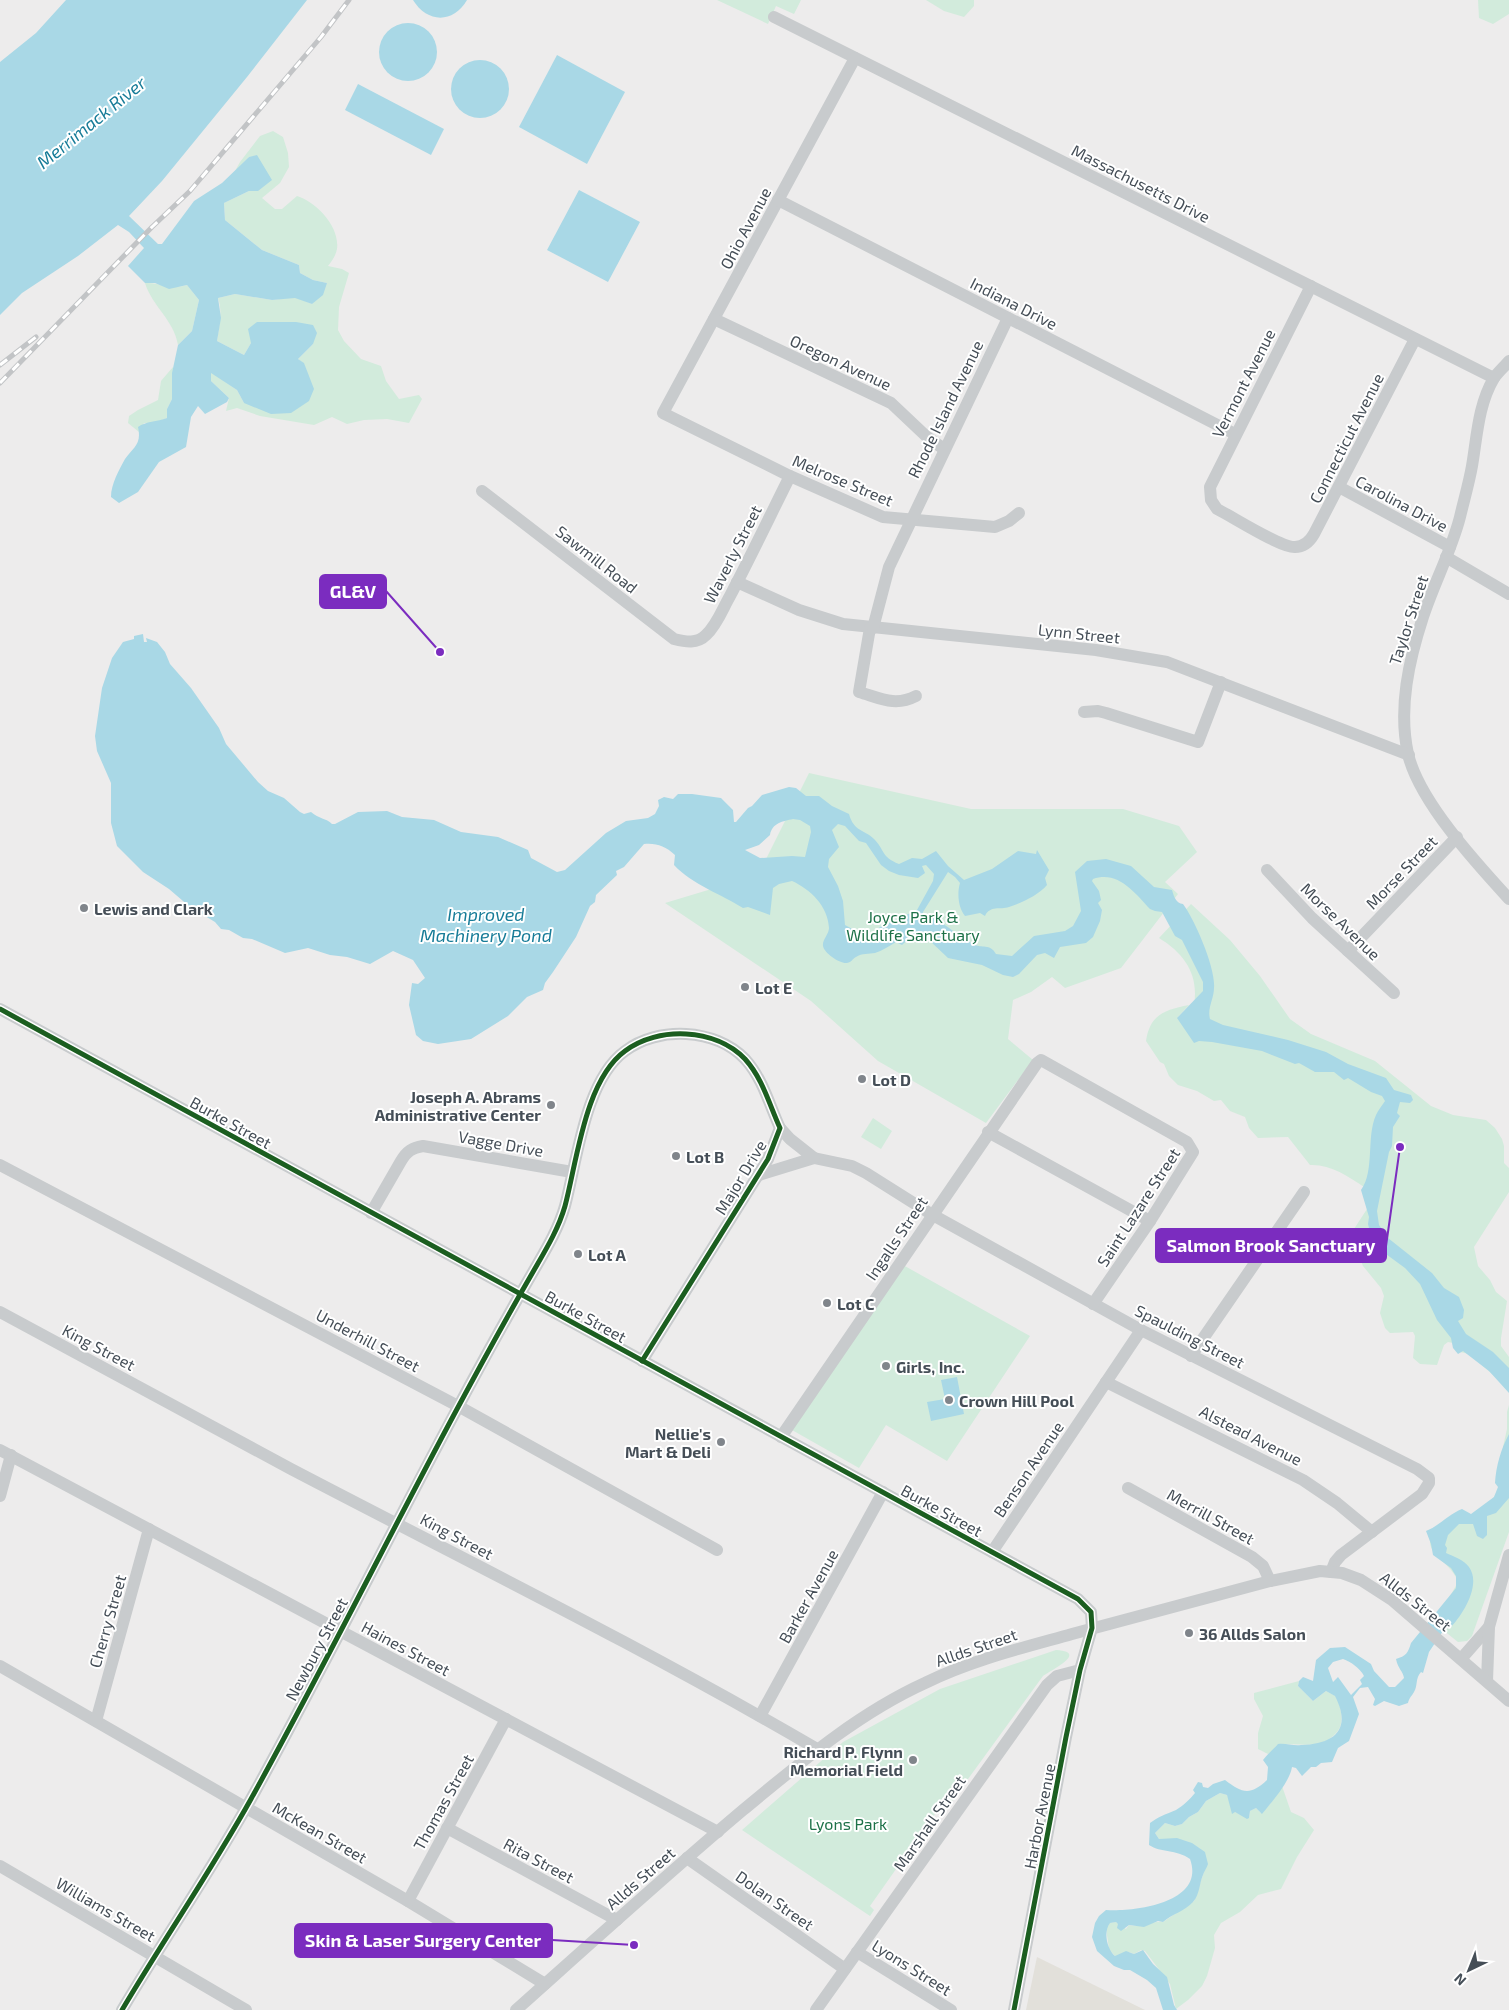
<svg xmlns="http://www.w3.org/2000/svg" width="1509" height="2010" viewBox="0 0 1509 2010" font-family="'Exo 2',sans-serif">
<rect width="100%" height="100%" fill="#edecec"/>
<path fill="#e2e0da" d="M1037,1957l108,53h-119z"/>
<g fill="#d2ebdc">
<path d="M717,0h84l-7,14 -18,-8 -8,18z"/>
<path d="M926,0h48v6l-10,11 -20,-6z"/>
<path d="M1478,0h31v14l-16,10 -14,-6z"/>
<path d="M273,131l10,6 5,16 1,14 -9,16 -18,15 13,11h7l15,-13c19,6 43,30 40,53 -1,6 -5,12 -9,17l14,3 7,4 -10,34 -1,23 6,11 17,18 20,7 5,15 13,18 20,-4 3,4 -13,24 -22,-4 -23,1 -17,4 -15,-7 -18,8 -54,-9 -23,-8 -11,3 3,-13 -18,-17v-9l26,18 7,13 64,-28 -4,-11 -6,-5 15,-15 -62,-1 -7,12 -27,-14c2,-15 6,-29 1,-43l17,-4 37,6 23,-3 17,7 15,-21 -14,-3 -13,-7 -1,-8 -37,-15 -37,-30 -1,-17 25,-12v-34l-14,14 5,-9 20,-26z"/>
<path d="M145,283c18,-1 21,8 42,2l12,15 -7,31 -14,14c-4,-25 -26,-39 -33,-62z"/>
<path d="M173,367l-1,32 -5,10v9l-12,5h-11l-5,9 -11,-9 1,-7 9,-6 20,-10 3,-19z"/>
<path d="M809,773l162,36h152l56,17 18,26 -32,30 13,12 -57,74 -56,20 -13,-11 -21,15 -18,8 -5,39 25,21 -47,63 -108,-62 -67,-60 -146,-98 93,-28z"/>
<path d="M1191,904l39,36 30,36 30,43 21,15 64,27 56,45 22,9 33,5 9,8 7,11 2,7v17l5,5v24l-35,55 4,19 12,14 6,12 11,9 -6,37v8l8,11v35l-3,-6 -37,-32 -9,-2 -7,-9 -5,-1 -4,3 -7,20 -17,-1 -7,-6 2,-22 -2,-4 -23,1 -5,-5 -5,-15 4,-17 -3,-8 -18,-22 -4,-10 -1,-18 -4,-9 13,-20 -3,-22c-16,-11 -34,-23 -54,-22l-22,-28 -30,1 -9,-10 -4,-11 -15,-6 -9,-11 -7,1 -17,-10 -19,-6 -9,-9 -5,-12 -4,-2 -14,-21c4,-27 19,-31 43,-36l-12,13 17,-13c5,-30 -9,-51 -35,-67z"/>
<path d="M873,1118l19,13 -11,18 -20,-12z"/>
<path d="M903,1265l127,71 -83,125 -61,-36 -27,43 -67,-38z"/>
<path d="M1509,1405v127l-37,104 -5,5 -9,1 -25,-20 11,-15 14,-25c-5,-17 -28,-26 -28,-40l61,-40 7,-12 2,-29 7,-32v-17z"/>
<path d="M1056,1650c34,2 -7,21 -13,26l-99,136 -7,-1 -67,95 4,4 -4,6 -128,-86 101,-88 97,-53z"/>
<path d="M1299,1681l-1,5 15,15 13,-10 10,5c5,11 9,27 1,36 -18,21 -39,8 -61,14l-1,5 -7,3 -10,-5v-16l5,-17 -9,-17v-6z"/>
<path d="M1282,1786l9,26 13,6 10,12 -17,27 -16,32 -23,6 -18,17 -19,11 -7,12 1,13 -8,28 -5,10 -14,14 -12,9 -6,-25 -25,-33 -4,-1 -7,4c-8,-5 -12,2 -19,2l-6,-7 -3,-21 3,-5 7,-1 10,7 3,-4c15,4 22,-5 34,-3l31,-21 10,-29 -3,-22c-15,-12 -23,-11 -42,-11l-4,-6 10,-10 10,3 7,-2 7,-7 9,-5 8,-11 14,-8 7,2 8,17 14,6 1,-7 6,-3 5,5 9,-9z"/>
</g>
<g fill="#a9d8e6" fill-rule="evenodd">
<path d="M66,0h241l-60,77 -85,104 -33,35 29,28h4l32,-43 28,-18 27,-26 8,-2 15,25 -14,11h-9l-25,12 1,17 37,30 37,15 1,8 13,7 14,3 -4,12 -11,9 -17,-6 -23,2 -37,-6 -17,4 3,20 -4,23 27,14 7,-12 -3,-14 9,-7h39l17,3 4,8 -4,11 -15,15 6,4 10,26 -5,12 -18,12 -20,1 -27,-11 -7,-13 -26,-17v8l18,17 -2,4 -22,12 -7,-8 -7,11 -5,30 -27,15 -21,30 -19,11 -8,-6c0,-13 8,-27 14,-38 8,-12 17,-14 13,-32 8,-6 19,-5 29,-9v-9l5,-10v-26l6,-28 14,-14 7,-31 -12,-15 -18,4 -14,-6h-10l-17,-17 16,-18 -15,-16 -11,-7 -40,31 -56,37 -22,22v-253l36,-29z"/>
<path d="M413,0h54c-14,24 -40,23 -54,0z"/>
<circle cx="408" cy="52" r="29"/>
<path d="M557,55l68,37 -38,72 -68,-37z"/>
<circle cx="480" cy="89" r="29"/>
<path d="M358,84l86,45 -13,26 -86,-45z"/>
<path d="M579,190l61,32 -32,60 -61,-32z"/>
<path d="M143,634l1,8h3l-1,-4 11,4 8,10 5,12 21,24 28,40 7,16 32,38 10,9 16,7 16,14 4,2 7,-2c8,7 15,6 21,12h3l23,-12 29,-1 15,6 32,3 27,12 37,5 30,13 3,8 26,14 8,-2 41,-37 20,-12 22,-3 7,-4 4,-8 -1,-6 6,-3 9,2 5,-5h14l29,4 12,12 1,12h2l12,-14 4,-2 10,-11 27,-8 7,1 10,8h13l13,10 17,8c5,18 15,15 25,25 11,11 7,18 25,25l13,-6 10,1 14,-8 12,15 16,14 28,-11 26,-18 18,3 1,-4 12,20 -4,8 2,7c-8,10 -26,18 -38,22 -9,3 -19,-2 -24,9l-5,-3 -15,3c-7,-9 -8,-23 -5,-33l-5,-6 -7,-5 -25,40v2c19,5 32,21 50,30 9,5 17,-1 23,10l16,2 22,-20 31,-5 8,-5 8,-15 -6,-39 12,-11 19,-2 25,7 23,21 18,3c2,7 4,13 11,14 12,16 33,65 31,84 0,11 -7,20 -4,31l13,6 65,15 38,12 22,12 38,14 8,12 17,5 2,5 -3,3 -10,-1 -3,11 3,3 -7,11 -1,19 -3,6 -12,59 2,14 9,13 44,35 12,15 15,9 5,13 -1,8 -5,3 8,13 27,18 16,16v25l-20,-22 -26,-20 -5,3 -5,-6 -2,-10 -14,-18 -17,-36 -15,-16 -26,-19 -8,-13 -3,-12 1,-7 -8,-27c14,-19 5,-53 15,-75 2,-5 6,-9 9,-14l-3,-5 -11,-4 -23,-14 -4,2 -10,-8h-19l-16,-9 -4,1 -33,-13 -50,-9 -13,-1 -5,2 -17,-25 26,-27v-9l-21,-42 -7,-4 -13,-24 -7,-1 -5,-2c-15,-16 -32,-39 -57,-30l-1,2 7,10 2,9 -3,3 4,7 -2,11 -7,16 -7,6 -26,4 -6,11 -9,-5 -8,2 -18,19 -6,3 -10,-2 -21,-10 -34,-7 -19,-18 -15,-6 -12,11 -6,-3c-7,4 -14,9 -21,11 -6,1 -13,0 -19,4 -4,2 -4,5 -9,6 -7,1 -23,-10 -24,-17 -1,-6 6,-12 6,-18 -1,-22 -19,-39 -37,-47l-13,3 -6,4 -3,27 -22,-8 -5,1c-22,-14 -50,-23 -69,-43l1,-10c-10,-9 -18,-12 -31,-11l-20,23 -8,4 1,4 -21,20 -1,7 -5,4 -14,31 -23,35 -8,11 -2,7 -16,7 -19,19 -37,23 -33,5 -15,-3 -7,-6 -7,-30 3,-22 6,1 7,-6 -12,-18 -20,-9 -23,13 -23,-7 -17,-2 -22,-7 -23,5 -33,-14 -9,-1 -14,-8 -8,-1 -6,-7 -25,-15 -21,-18 -26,-17 -26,-26 -6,-23v-40l-14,-32 -2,-15 7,-48 10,-30 11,-16 11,-3v-3zM793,819l7,1 10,6 1,6 -6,25 -13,-1 -32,2 -15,-8 14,-5 11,-10c2,-12 13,-14 23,-16zM838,824l7,2 14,15 7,2 15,22 8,6 10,4 19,3 7,-5 -3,-7 4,-1 8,9 -1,7 -16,29 -37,17 -11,11 -24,-13 -2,-24 -5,-15 -10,-19 1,-8 10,-12 -7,-17z"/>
<path d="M957,1377l7,37 -33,7 -4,-19 18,-3 -4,-19z"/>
<path d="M1509,1434v64l-13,15 -9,3v19l-4,4 -6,-3 -4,-12h-14l-11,11 -3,10 2,3 -1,5c7,3 18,7 23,14 13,18 -7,49 -19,61h-5l-16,24 -6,21 -2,-1c-6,7 -3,13 -7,20 -3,5 -5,6 -6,11l-9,3 -15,-5 -9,5 -2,-1 2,-6 -7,-12 -8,1 -7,9 6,17 -10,27 -11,7 -6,14 -11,1 -5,4h-5l-9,9 -6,-8 -4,-1c-2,14 -20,35 -30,47l-6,-6 -6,3 -1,7 -2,1 -12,-7 -3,2 -5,-19 -7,-2 -14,8 -8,11 -9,5 -7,7 -7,2 -10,-3 -10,10 4,6 18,-1 15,5 13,9 3,12c-1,4 -4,7 -5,11 -4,9 -3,19 -10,27 -8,9 -21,12 -30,20l-5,-1 -14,6 -15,-2 -8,6 -4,-3 1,-4 -2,-2 -6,1c-7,9 -3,26 5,33l11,-5 8,3 9,-4 10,14 14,13 7,28 3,5h-14l-7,-22 -9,-8 -17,-10h-6l-10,-4 -17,-15 -5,-14 3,-14 4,-7 7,-6c29,2 100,-7 84,-51 -14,-10 -29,-6 -41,-14l1,-22c8,-6 16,-9 26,-13 7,-4 14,-11 19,-17l-2,-3 5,-8 4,1 1,4 5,1 5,-4 12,-4c17,13 25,16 42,0l1,-13 -5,-7c5,-7 10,-10 15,-16 8,-1 15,2 23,1 34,-1 51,-16 34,-49l-9,-5 -13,10 -15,-15 1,-5 4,-4 10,4 3,-21 14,-12 15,-1 26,17 3,7 15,16h6l9,-9c-1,-7 -6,-9 -8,-19 10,-3 12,-6 15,-16l45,-55v-12l-5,-8 -18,-13 -2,-11 -5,-13c13,-5 23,-17 36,-22l9,5 23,-17 4,-10 -3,-4c1,-17 6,-34 14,-49zM1343,1659c8,3 17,9 21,17l-4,4 2,4 -11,11 -13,-18 -5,5 -5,-14 5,-6z"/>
</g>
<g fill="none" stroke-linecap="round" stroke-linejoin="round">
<g stroke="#c8cbcd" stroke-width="12">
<path d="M774,17l720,361"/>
<path d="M855,58l-192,355 127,63 93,41 112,10 14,-6 10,-8"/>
<path d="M778,200l457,234"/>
<path d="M1311,286l-101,201 1,13 6,9c16,8 64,39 78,38 9,0 15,-6 19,-13l101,-195"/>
<path d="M714,319l177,84 36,34 17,12"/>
<path d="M1509,361c-5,6 -11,11 -15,17 -16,27 -17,59 -22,88 -3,17 -8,34 -12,51 -9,35 -26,66 -37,100 -14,43 -25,91 -15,137 11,47 68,109 101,145"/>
<path d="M1339,487l111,60"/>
<path d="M482,491l192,148c12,3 23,5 32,-4 11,-10 17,-27 24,-39 21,-40 40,-80 60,-120"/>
<path d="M1446,557l63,37"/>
<path d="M737,582l62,28 44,14 253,26 71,12 242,93"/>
<path d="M870,628l-11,64c21,6 36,15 57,4"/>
<path d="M873,628l16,-61 119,-249"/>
<path d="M1084,712l14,-1 8,2 92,29 23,-60"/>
<path d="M1267,870l45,48 82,75"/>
<path d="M1348,951l109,-114"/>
<path d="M0,1009l992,543 86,47 13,13 1,16 -12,42 -14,67 -52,273"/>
<path d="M988,1132l162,89"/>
<path d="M814,1158l38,8 14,7 65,41 210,116 276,139 12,9v5l-7,11 -81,61 -6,7 -4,10"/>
<path d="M0,1165l458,241 259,144"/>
<path d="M759,1175l55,-17 -24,-19 -10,-11"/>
<path d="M371,1213l30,-52c6,-10 11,-13 22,-15l149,26"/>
<path d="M0,1312c97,52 194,105 291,157 176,92 355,180 526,280"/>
<path d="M1191,1356l113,-164"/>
<path d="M1106,1382l197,98 34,23 35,29"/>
<path d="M781,1437l256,-374 4,-3 146,82 6,10 -43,69 -57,83"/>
<path d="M0,1450l718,382"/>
<path d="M1128,1488l124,69 11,9 7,15"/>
<path d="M0,1496l11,-41"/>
<path d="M992,1552l149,-222"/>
<path d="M1461,1659l28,-32"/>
<path d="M0,1666l408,235 137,83"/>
<path d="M1487,1681l2,-54 20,-72"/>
<path d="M760,1716l123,-224"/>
<path d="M96,1721l53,-192"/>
<path d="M447,1828l170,92"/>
<path d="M687,1858l158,111"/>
<path d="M0,1866l246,144"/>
<path d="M408,1901l98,-182"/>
<path d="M857,1952l94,58"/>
<path d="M122,2010c42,-71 89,-139 129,-211 98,-177 185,-360 286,-534 11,-19 22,-38 28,-59 12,-45 20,-126 60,-155 33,-25 90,-23 120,8 18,20 24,45 35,69l-12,31 -126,202"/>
<path d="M516,2010c75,-67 150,-135 227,-200 57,-47 114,-96 182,-127 47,-23 97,-35 147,-49 66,-18 132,-35 198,-53l50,-10 22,2 19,7 31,20 117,101"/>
<path d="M816,2010l231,-325 10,-9 23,-6"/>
</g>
<defs>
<g id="rail">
<path d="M0,365l36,-28"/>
<path d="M0,383l152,-156 38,-36 131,-154 28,-37"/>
</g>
</defs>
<use href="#rail" stroke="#c2c4c6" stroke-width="5"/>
<use href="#rail" stroke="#fff" stroke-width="3" stroke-dasharray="9" stroke-linecap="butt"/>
<defs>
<g id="cycleway">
<path d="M0,1009l992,543 86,47 13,13 1,16 -12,42 -14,67 -52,273"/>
<path d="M122,2010c42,-71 89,-139 129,-211 98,-177 185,-360 286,-534 11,-19 22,-38 28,-59 12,-45 20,-126 60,-155 33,-25 90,-23 120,8 18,20 24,45 35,69l-12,31 -126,202"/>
</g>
</defs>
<use href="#cycleway" stroke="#fff" stroke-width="8"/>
<use href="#cycleway" stroke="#1b5e20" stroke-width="5"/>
</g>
<g fill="#80858b" stroke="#fff" stroke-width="2">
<circle cx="84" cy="908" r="5"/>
<circle cx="745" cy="987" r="5"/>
<circle cx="862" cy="1079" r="5"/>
<circle cx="551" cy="1105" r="5"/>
<circle cx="676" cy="1156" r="5"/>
<circle cx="578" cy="1254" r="5"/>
<circle cx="827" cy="1303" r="5"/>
<circle cx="886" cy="1366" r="5"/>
<circle cx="949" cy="1400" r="5"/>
<circle cx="721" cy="1442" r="5"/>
<circle cx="1189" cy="1633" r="5"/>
<circle cx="913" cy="1760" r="5"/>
</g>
<g text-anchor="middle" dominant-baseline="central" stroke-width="4" stroke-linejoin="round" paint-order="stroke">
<g font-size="16" fill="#454e57" stroke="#fff">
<text transform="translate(1141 183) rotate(27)">Massachusetts Drive</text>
<text transform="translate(745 228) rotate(-62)">Ohio Avenue</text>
<text transform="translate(1014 303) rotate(27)">Indiana Drive</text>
<text transform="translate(841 362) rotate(25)">Oregon Avenue</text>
<text transform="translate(1243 383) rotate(-63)">Vermont Avenue</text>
<text transform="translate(945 409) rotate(-64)">Rhode Island Avenue</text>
<text transform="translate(1346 438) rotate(-63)">Connecticut Avenue</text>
<text transform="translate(843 480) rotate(23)">Melrose Street</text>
<text transform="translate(1402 503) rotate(28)">Carolina Drive</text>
<text transform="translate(732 554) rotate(-63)">Waverly Street</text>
<text transform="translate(597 559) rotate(38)">Sawmill Road</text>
<text transform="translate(1408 620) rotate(-72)">Taylor Street</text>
<text transform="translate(1079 633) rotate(6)">Lynn Street</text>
<text transform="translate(1401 872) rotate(-46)">Morse Street</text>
<text transform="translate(1341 921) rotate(44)">Morse Avenue</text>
<text transform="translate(231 1122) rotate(29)">Burke Street</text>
<text transform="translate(501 1143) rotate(10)">Vagge Drive</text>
<text transform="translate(740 1177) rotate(-59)">Major Drive</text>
<text transform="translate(1138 1207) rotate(-57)">Saint Lazare Street</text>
<text transform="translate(896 1238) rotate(-56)">Ingalls Street</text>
<text transform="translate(586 1316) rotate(29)">Burke Street</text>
<text transform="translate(1190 1336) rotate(27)">Spaulding Street</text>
<text transform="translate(368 1340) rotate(28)">Underhill Street</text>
<text transform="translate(99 1347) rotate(28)">King Street</text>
<text transform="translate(1251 1435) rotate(27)">Alstead Avenue</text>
<text transform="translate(1028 1469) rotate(-56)">Benson Avenue</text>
<text transform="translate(942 1510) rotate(29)">Burke Street</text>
<text transform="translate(1211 1516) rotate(29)">Merrill Street</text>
<text transform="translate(457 1536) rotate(28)">King Street</text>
<text transform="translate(808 1596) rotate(-61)">Barker Avenue</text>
<text transform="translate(1416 1601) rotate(38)">Allds Street</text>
<text transform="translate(107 1621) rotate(-74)">Cherry Street</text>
<text transform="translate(976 1647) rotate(-19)">Allds Street</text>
<text transform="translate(406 1648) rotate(28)">Haines Street</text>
<text transform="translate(316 1649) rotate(-62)">Newbury Street</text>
<text transform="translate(443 1802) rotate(-61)">Thomas Street</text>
<text transform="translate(1039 1816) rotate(-79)">Harbor Avenue</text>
<text transform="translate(929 1823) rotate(-55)">Marshall Street</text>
<text transform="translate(320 1832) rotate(30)">McKean Street</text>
<text transform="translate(539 1860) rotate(28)">Rita Street</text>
<text transform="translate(640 1878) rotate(-41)">Allds Street</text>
<text transform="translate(775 1900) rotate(35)">Dolan Street</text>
<text transform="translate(106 1909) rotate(30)">Williams Street</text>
<text transform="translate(912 1967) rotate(32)">Lyons Street</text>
</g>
<g font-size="16" font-weight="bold" fill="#454e57" stroke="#fff" text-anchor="start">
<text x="94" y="908">Lewis and Clark</text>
<text x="755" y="987">Lot E</text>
<text x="872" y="1079">Lot D</text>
<text x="541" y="1096" text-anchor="end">Joseph A. Abrams<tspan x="541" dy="18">Administrative Center</tspan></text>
<text x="686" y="1156">Lot B</text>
<text x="588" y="1254">Lot A</text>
<text x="837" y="1303">Lot C</text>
<text x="896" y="1366">Girls, Inc.</text>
<text x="959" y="1400">Crown Hill Pool</text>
<text x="711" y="1433" text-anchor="end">Nellie's<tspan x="711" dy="18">Mart &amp; Deli</tspan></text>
<text x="1199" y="1633">36 Allds Salon</text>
<text x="903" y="1751" text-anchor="end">Richard P. Flynn<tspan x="903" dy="18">Memorial Field</tspan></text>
</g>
<g font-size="16" fill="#1d7148" stroke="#fff">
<text x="913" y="916">Joyce Park &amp;<tspan x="913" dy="18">Wildlife Sanctuary</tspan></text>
<text x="848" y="1823">Lyons Park</text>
</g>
<g font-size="18" font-style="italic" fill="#177c98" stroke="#fff">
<text transform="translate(91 122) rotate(-39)">Merrimack River</text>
<text x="486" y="914">Improved<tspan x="486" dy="21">Machinery Pond</tspan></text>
</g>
</g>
<path fill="none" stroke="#7b2cbf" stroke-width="2" d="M440 652L386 591M1400 1147L1386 1246M634 1945L552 1940"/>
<g fill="#7b2cbf" stroke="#fff" stroke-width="2">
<circle cx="440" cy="652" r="5"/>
<circle cx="1400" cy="1147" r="5"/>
<circle cx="634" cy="1945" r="5"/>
</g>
<g fill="#7b2cbf" stroke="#7b2cbf" stroke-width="2">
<rect x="320" y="575" width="66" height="33" rx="5"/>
<rect x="1156" y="1229" width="230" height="33" rx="5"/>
<rect x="295" y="1924" width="257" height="33" rx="5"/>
</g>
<g font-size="18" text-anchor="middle" font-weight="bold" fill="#fff">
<text x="353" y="598">GL&amp;V</text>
<text x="1271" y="1252">Salmon Brook Sanctuary</text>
<text x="423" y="1947">Skin &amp; Laser Surgery Center</text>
</g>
<g transform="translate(1469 1970) rotate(223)" stroke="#ffffff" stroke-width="4" paint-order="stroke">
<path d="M0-4L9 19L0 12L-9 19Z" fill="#454e57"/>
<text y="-8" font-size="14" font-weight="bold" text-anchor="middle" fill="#454e57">N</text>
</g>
</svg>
